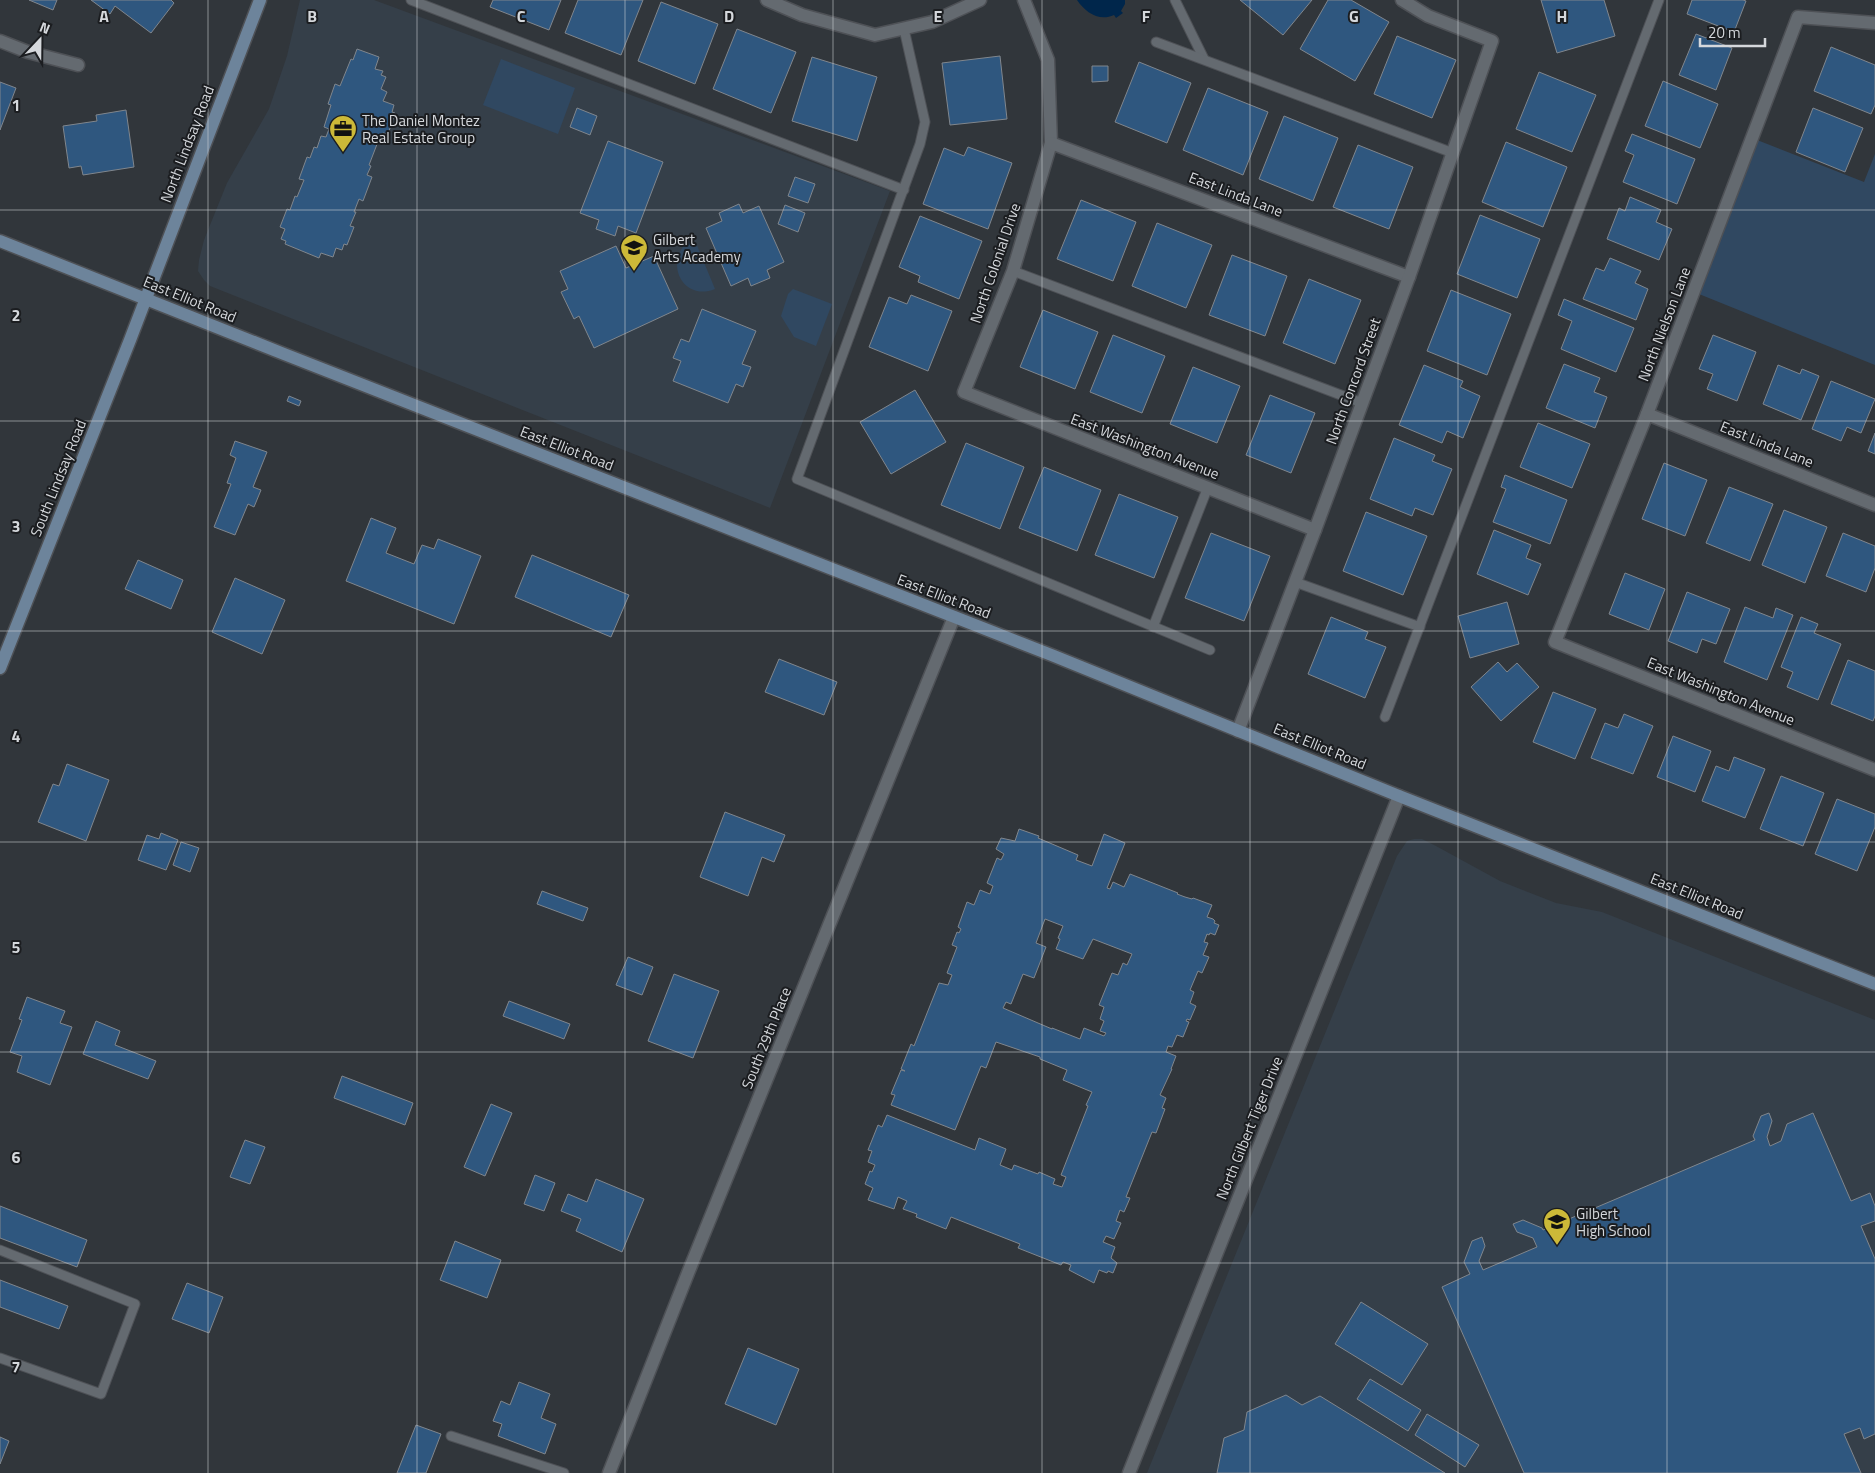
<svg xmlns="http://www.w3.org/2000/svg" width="1875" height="1473" viewBox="0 0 1875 1473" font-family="'Titillium Web',sans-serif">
<rect width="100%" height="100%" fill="#31363b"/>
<g fill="#353f49">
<path d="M300,0h74l516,191 -120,317 -560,-222 -6,-6 -6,-9 1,-11 5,-20 23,-57 42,-74 18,-53z"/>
<path d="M1414,839h8l14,7 64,35 56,22 46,9 273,108v453h-728l250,-617 10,-15z"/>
</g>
<g fill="#304861">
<path d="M501,59l74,29 -17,46 -75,-29z"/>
<path d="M1752,138l112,44 11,-28v211l-181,-73z"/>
<path d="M689,240l2,5 5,-2 19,46c-32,13 -52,-26 -26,-49z"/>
<path d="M793,289l39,15 -16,42 -22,-9 -13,-21 7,-22z"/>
</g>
<path fill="#00264b" d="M1077,0h48v4l-4,7 2,2 -7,5 -2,-3c-15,7 -29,-3 -37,-15z"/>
<g fill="#2f577f" stroke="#80868d" fill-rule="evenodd">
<path d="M29,0h28l-4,10z"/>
<path d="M91,0h80l3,3 -23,30 -36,-27 -5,8z"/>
<path d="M493,0h68l-12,30 -59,-23z"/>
<path d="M578,0h65l-22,55 -56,-22z"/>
<path d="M1240,0h72l-29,35z"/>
<path d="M1328,0h23l38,22 -34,59 -55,-32z"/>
<path d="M1541,0h63l11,36 -58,17z"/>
<path d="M1692,0h51l3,1 -12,31 -47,-18z"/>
<path d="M661,2l57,22 -23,60 -57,-23z"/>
<path d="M737,29l59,23 -25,61 -58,-24z"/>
<path d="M1696,34l36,14 -16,42 -37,-15z"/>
<path d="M1397,36l59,24 -24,58 -58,-24z"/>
<path d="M1831,47l44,18v40l-4,9 -57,-23z"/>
<path d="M357,49l22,8 -4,12 8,2 -2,4 5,2 -5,12 6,3 -4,9 11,4 -2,7 3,1 -7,21 -5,-1 -2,6h-2l-10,26 2,1 -4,9 5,2 -9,24 -4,-2 -5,13h2l-6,14 4,1 -7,18 -3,-1 -2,6 -6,-2 -3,9 -12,-4 -2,5 -34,-14 1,-3 -5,-2 4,-10 -5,-2 7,-18 3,1 5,-14 2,1 7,-17 -5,-1 8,-22 3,1 4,-11 3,1 4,-12 5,1 3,-8 -5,-2 7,-22 -3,-1 7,-20 5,2 11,-27 2,1z"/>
<path d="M1000,56l7,63 -57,6 -8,-62z"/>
<path d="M812,57l65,20 -20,64 -65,-20z"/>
<path d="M1139,62l52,21 -24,60 -52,-21z"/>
<path d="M1092,66h16v15l-16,1z"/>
<path d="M1539,72l57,23 -24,57 -56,-23z"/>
<path d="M1663,81l55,23 -18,44 -55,-22z"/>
<path d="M0,82l16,6 -16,42z"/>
<path d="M1208,88l60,24 -25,63 -60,-25z"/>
<path d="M577,108l20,8 -7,19 -20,-8z"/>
<path d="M1813,108l50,20 -18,44 -49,-20z"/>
<path d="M126,110l8,57 -51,8 -2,-9 -12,2 -6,-42 34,-5 -1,-6z"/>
<path d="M1284,116l54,22 -25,63 -54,-22z"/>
<path d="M1632,134l63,25 -18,45 -54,-22 11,-27 -9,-4z"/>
<path d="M608,141l55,21 -27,71 -18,-7 -3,10 -19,-7 3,-9 -19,-7z"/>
<path d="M1506,142l61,25 -24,60 -61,-25z"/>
<path d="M1358,145l55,22 -24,62 -56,-22z"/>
<path d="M968,147l44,16 -24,66 -65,-25 21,-56 20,8z"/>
<path d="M795,177l20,7 -7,19 -20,-7z"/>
<path d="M1630,197l31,13 -5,12 16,7 -13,31 -52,-21 12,-31 6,3z"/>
<path d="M1081,200l55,22 -23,59 -56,-22z"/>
<path d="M739,204l4,9 16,-7 25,56 -17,8 3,8 -19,8 -3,-8 -17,8 -25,-58 16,-7 -3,-8z"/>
<path d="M785,205l20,8 -7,19 -20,-8z"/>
<path d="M1480,215l60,24 -23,59 -60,-24z"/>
<path d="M920,216l62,25 -23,58 -41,-17 2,-6 -21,-9z"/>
<path d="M1157,223l55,22 -26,63 -54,-22z"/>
<path d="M616,246l10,22 28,-12 24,53 -84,39 -15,-32 -5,3 -13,-27 7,-3 -8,-18z"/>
<path d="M1232,255l55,21 -22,60 -56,-21z"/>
<path d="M1610,258l31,13 -6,12 13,6 -12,31 -53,-21 13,-31 8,3z"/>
<path d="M1309,279l52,21 -26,64 -52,-21z"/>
<path d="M1451,290l60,24 -24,61 -60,-24z"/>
<path d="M911,295l41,16 -24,60 -59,-24 20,-50 18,7z"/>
<path d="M1564,299l70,29 -18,44 -55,-23 11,-28 -14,-6z"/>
<path d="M702,309l54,22 -14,33 9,3 -8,20 -7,-3 -8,19 -55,-22 8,-20 -8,-3 8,-19 8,3z"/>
<path d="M1043,310l55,22 -23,57 -55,-22z"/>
<path d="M1113,335l52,21 -23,57 -52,-21z"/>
<path d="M1713,335l43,17 -19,49 -30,-12 6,-15 -14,-5z"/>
<path d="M1564,364l36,14 -6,14 13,5 -12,31 -49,-20z"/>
<path d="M1424,365l39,16 -3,6 20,9 -17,42 -16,-7 -5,12 -43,-18z"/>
<path d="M1778,365l22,9 2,-5 17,7 -18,44 -38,-16z"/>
<path d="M1193,367l47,19 -23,57 -47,-19z"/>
<path d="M1831,381l44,18 -14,34 -14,-6 -6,14 -29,-12z"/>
<path d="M915,390l31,52 -55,32 -31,-52z"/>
<path d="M1270,395l45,18 -24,60 -45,-18z"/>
<path d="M289,396l12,5 -2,5 -12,-5z"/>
<path d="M1538,423l52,21 -18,44 -52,-21z"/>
<path d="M1875,433v21l-7,-3z"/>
<path d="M1394,438l41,17 -3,6 20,8 -19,46 -18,-7 -3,8 -42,-17z"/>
<path d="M235,441l32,11 -14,35 8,3 -7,17 -6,-3 -13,31 -21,-8 17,-43 -4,-1 9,-25 -6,-3z"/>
<path d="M966,443l58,24 -24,62 -59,-24z"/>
<path d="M1664,463l43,17 -22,56 -43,-17z"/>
<path d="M1044,467l57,23 -24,61 -58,-23z"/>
<path d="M1505,475l62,25 -17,44 -57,-22 13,-33 -5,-2z"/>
<path d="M1729,487l44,17 -23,57 -44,-18z"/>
<path d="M1119,494l59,23 -24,61 -59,-23z"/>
<path d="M1784,510l43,17 -22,56 -43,-18z"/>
<path d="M1366,512l61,24 -24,59 -60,-24z"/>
<path d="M371,518l25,10 -10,25 28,11 8,-19 12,4 4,-10 43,17 -27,68 -108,-43z"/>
<path d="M1494,530l37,15 -5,13 15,6 -13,31 -51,-21z"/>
<path d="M1211,533l59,23 -26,65 -59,-23z"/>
<path d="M1843,533l32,13v22l-9,24 -40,-16z"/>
<path d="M532,555l97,40 -18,42 -96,-40z"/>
<path d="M138,560l45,20 -12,29 -46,-20z"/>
<path d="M1625,573l40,16 -16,41 -40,-16z"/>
<path d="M235,578l50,22 -23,54 -50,-22z"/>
<path d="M1687,592l43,17 -14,35 -14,-5 -5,14 -29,-12z"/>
<path d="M1507,602l12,42 -49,14 -12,-42z"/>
<path d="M1745,607l28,11 3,-10 17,7 -26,65 -43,-18z"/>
<path d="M1331,617l37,15 -3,7 21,8 -21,51 -57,-24z"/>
<path d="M1801,617l17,7 -4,9 27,11 -23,56 -31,-13 6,-15 -12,-5z"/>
<path d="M779,659l58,23 -13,33 -59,-23z"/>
<path d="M1848,660l27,11v45l-2,5 -42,-17z"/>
<path d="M1498,662l9,10 10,-9 22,24 -38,34 -30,-34z"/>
<path d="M1553,692l43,17 -21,50 -42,-17z"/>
<path d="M1624,714l29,12 -20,48 -42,-16 14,-35 13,5z"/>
<path d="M1673,736l38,15 -16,41 -38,-15z"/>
<path d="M1734,757l31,12 -20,49 -43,-17 14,-35 13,5z"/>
<path d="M67,764l42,16 -23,61 -48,-19 15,-38 6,2z"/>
<path d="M1781,776l43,17 -21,53 -43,-17z"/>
<path d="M1837,799l38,15v13l-18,44 -42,-17z"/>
<path d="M725,812l60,23 -11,27 -12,-5 -14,39 -48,-19z"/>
<path d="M1019,829l20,7 -1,2 40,17 -2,5 16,6 12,-32 21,9 -18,45 3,1 3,-7 11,5 6,-13 48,19 -1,1 8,3 7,2 1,-1 19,7 -5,12 6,2 2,2 -1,2 5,2 -4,10 -5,-2 -1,2 -2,-1 -3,8 4,1 -5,12 6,2 -7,16 -4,-2 -8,19 4,2 -4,11 6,3 -6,14 -3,-1 -1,2 3,1 -6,15 -6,-2 -5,12 -4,-1 -2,6 10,4 -5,13h1l-12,26 6,3 -4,10 3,1 -9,24 -4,-1 -26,65 4,1 -6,14 -4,-2 -4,11 5,2 -7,16 -8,-3 -3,6 12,5 -4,11 6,5 -4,10 -5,-2 -1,2 -8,-3 -5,13 -25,-13 2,-5 -8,-3 -2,3 -43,-17 2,-4 -69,-27 -5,12 -30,-12 1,-3 -14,-5 4,-8 -9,-4 -4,12 -26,-9 5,-12 -8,-4 5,-13 2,1 3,-7 -7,-3 4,-11 -4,-1 10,-25 4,2 5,-12 88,35 4,-12 27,11 -6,16 12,5 2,-5 24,9 1,-2 16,7 -2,5 9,3 4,-10 -5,-2 27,-69 -2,-1 6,-13 -29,-12 4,-10 -27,-11v-2l-44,-15 -10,26 -5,-2 -26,64 -64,-25 4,-10 -4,-1 10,-24 4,1 -4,-2 10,-25 3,2 25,-63 9,2 4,-10 -5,-2 10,-26 -5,-2 5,-13 2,1 2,-4 -3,-2 9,-25 7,3 6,-15 10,4 3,-8 -6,-3 10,-25 4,2 3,-6 -8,-5 5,-11 14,3zM1045,919l18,7 -5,12 2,1 -4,10 27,10 10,-20 39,15 -5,11 -4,-2 -5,12 -6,-2 -13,32 5,2 -4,12 4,2 -4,10 6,2 -2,3 -20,-8 -4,11 -28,-11v1l-49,-21 3,-6 5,2 12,-30 11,4 12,-31 -10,-4z"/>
<path d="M161,833l17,7 -12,30 -28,-10 9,-25 12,4z"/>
<path d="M181,842l18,6 -9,24 -17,-7z"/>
<path d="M542,891l46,17 -5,13 -46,-17z"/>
<path d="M628,957l25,10 -11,28 -26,-10z"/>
<path d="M674,974l45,17 -26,67 -45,-17z"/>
<path d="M27,997l38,14 -5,12 12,4 -22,58 -33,-13 5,-16 -12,-4 12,-32 -3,-1z"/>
<path d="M509,1001l61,23 -6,15 -61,-23z"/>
<path d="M96,1021l24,10 -5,14 41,16 -8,18 -65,-25z"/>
<path d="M342,1076l71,27 -8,22 -71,-27z"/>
<path d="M491,1104l21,9 -27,63 -21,-9z"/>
<path d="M1769,1113l3,8 -5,16 3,9 11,-5 6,-17 26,-11 38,88 19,-8 5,13v15l-14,5 14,33v175l-11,5 -4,-11 -16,6 17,39h-337l-82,-186 28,-13 -6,-12 8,-21 10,-4 3,9 -6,15 4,9 54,-23 -4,-9 -16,-6 -4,-8 10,-4 19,8 1,2 212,-90 -2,-4 8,-20z"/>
<path d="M245,1140l20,7 -15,37 -20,-7z"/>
<path d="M535,1175l20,8 -11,28 -20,-7z"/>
<path d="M596,1179l48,20 -22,53 -46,-21 5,-12 -20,-8 7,-17 19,8z"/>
<path d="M0,1206l87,34 -10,27 -77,-29z"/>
<path d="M455,1241l46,19 -14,38 -47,-18z"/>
<path d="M0,1280l68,26 -9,23 -59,-22z"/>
<path d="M187,1283l36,14 -14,36 -37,-14z"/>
<path d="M1361,1302l67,42 -26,41 -67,-41z"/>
<path d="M748,1348l51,21 -23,56 -51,-21z"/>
<path d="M1370,1379l51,31 -13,21 -51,-32z"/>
<path d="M519,1382l31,12 -9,24 15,6 -11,30 -47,-18 4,-12 -9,-3 8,-20 9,4z"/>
<path d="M1286,1395l16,10 18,-9 125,77h-228l7,-35 20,-8 3,-18z"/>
<path d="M1427,1414l52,31 -14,22 -50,-32z"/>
<path d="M416,1425l25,9 -15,39h-29z"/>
<path d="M0,1437l9,4 -9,23z"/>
</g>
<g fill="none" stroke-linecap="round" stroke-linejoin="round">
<defs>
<g id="service">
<path d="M411,0l493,190"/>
<path d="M1175,0l29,59"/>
<path d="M904,29l21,93 -5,22 -123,335 413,171"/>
<path d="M1156,42l297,111"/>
<path d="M1013,271l349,132"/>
<path d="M1295,582l125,45"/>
<path d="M1153,627l55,-140"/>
<path d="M1385,717l274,-717"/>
<path d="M0,1250l135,54 -34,90 -101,-36"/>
<path d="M451,1436l113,37"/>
</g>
<g id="minor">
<path d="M767,0l35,15 73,20 57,-13 48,-22"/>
<path d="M1024,0l24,60 3,83 -38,128 -49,121 351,138"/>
<path d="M1875,23l-77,-6 -151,397 -92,228 320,128"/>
<path d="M0,41l28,11 50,13"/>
<path d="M1051,143l358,134"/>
<path d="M1647,414l228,91"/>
<path d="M1238,731l77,-201 94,-253 83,-236 -64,-25 -26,-16"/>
<path d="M609,1473l79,-200 266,-656"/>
<path d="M1129,1473l270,-677"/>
</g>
<g id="secondary">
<path d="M0,241l284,113 770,302 345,140 476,188"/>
<path d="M0,668l130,-328 130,-340"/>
</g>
</defs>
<use href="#service" stroke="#4e5156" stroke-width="11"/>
<use href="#minor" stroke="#4e5156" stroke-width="15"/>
<use href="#secondary" stroke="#4e5156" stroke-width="15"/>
<use href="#service" stroke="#646a70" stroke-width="9"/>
<use href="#minor" stroke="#646a70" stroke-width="12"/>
<use href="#secondary" stroke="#6d849b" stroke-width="12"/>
</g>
<path fill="none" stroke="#d5d8dc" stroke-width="1" stroke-opacity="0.55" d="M208,0v1473M417,0v1473M625,0v1473M833,0v1473M1042,0v1473M1250,0v1473M1458,0v1473M1667,0v1473M0,210h1875M0,421h1875M0,631h1875M0,842h1875M0,1052h1875M0,1263h1875"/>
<defs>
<symbol id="office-pin" viewBox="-11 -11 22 30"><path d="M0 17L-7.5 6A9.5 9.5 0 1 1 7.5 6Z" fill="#ccb938" stroke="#1b1d20"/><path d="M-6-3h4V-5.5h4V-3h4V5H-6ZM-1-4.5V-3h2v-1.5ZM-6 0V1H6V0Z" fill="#111"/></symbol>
<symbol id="school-pin" viewBox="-11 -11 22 30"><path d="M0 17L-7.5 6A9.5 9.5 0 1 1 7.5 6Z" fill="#ccb938" stroke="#1b1d20"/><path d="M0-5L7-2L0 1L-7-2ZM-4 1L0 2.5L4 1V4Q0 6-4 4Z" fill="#111"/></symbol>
</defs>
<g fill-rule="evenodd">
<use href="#office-pin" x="327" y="113" width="32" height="43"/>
<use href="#school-pin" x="618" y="232" width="32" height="43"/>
<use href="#school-pin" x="1541" y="1206" width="32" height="43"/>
</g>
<g text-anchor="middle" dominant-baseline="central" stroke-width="4" stroke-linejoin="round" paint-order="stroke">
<g font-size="15" fill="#d5d8dc" stroke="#1b1d20" text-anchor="start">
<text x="362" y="120">The Daniel Montez<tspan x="362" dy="17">Real Estate Group</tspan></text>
<text x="653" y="239">Gilbert<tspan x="653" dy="17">Arts Academy</tspan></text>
<text x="1576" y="1213">Gilbert<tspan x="1576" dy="17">High School</tspan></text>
</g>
<g font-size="15" fill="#d5d8dc" stroke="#1b1d20">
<text transform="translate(187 144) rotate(-69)">North Lindsay Road</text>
<text transform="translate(1236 194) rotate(21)">East Linda Lane</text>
<text transform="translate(995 263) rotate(-71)">North Colonial Drive</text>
<text transform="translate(190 299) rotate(22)">East Elliot Road</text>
<text transform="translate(1664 324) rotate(-69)">North Nielson Lane</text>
<text transform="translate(1353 381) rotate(-70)">North Concord Street</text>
<text transform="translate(1767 444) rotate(22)">East Linda Lane</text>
<text transform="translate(1145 446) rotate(21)">East Washington Avenue</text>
<text transform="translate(567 448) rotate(21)">East Elliot Road</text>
<text transform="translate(58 478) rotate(-68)">South Lindsay Road</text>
<text transform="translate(944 596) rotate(21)">East Elliot Road</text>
<text transform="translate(1721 691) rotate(22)">East Washington Avenue</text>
<text transform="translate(1320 746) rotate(22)">East Elliot Road</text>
<text transform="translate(1697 896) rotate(22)">East Elliot Road</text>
<text transform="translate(766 1038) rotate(-68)">South 29th Place</text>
<text transform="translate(1249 1128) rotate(-68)">North Gilbert Tiger Drive</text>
</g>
</g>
<g font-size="16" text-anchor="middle" font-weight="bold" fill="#d5d8dc" stroke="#1b1d20" stroke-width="4" stroke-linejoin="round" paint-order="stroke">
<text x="104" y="22">A</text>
<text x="312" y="22">B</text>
<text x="521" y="22">C</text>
<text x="729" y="22">D</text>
<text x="938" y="22">E</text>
<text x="1146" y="22">F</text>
<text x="1354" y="22">G</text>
<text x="1562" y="22">H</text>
<text x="16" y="111">1</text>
<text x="16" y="321">2</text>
<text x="16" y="532">3</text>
<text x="16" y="742">4</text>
<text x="16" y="953">5</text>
<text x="16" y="1163">6</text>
<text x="16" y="1373">7</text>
</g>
<g transform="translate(40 40) rotate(22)" stroke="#1b1d20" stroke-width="4" paint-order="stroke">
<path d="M0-4L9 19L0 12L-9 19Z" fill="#d5d8dc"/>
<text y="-8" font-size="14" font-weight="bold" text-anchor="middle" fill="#d5d8dc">N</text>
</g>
<path d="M1700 38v8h65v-8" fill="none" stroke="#d5d8dc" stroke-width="2.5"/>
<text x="1708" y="38" font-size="15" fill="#d5d8dc" stroke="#1b1d20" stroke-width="4" paint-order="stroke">20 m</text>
</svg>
